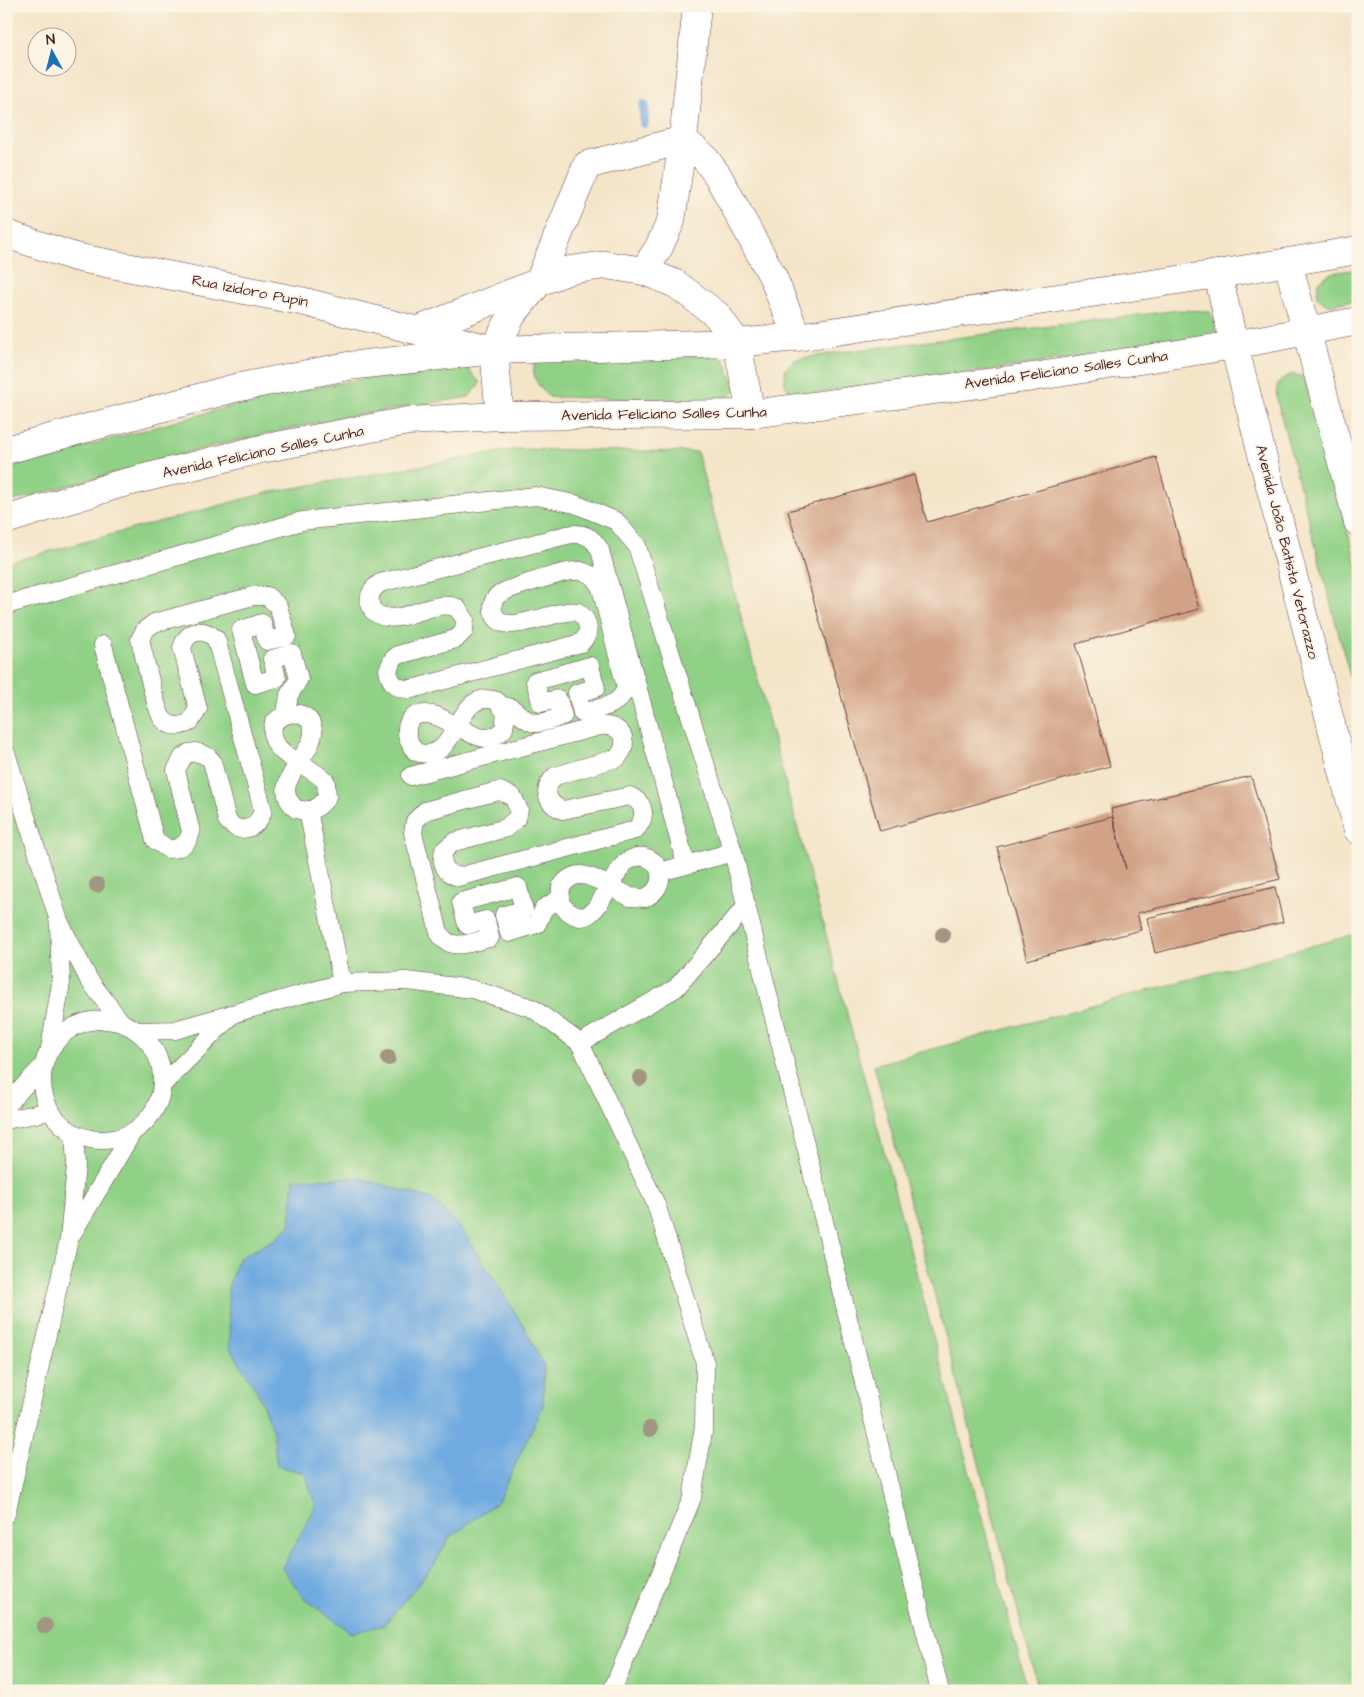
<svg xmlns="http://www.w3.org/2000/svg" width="1364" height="1697" viewBox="0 0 1364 1697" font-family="'Architects Daughter',sans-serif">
<rect width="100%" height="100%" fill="#fcf5e5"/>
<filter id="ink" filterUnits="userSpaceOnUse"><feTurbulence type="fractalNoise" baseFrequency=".02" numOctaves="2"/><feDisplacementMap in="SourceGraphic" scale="10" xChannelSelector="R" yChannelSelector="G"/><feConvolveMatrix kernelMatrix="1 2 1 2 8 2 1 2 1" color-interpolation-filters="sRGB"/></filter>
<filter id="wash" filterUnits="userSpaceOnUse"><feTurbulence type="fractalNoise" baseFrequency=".0096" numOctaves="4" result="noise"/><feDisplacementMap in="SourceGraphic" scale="20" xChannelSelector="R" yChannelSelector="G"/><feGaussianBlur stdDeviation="1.12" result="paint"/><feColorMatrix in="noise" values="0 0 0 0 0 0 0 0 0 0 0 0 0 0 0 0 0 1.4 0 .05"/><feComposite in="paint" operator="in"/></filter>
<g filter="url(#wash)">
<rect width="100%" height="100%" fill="#f4e5c9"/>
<g fill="#91d187" stroke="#6e7859">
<path d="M1358,269v31l-31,5 -10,-8 1,-15 13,-9z"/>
<path d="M1179,310l30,1 8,16 -8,14 -417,55 -7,-12v-15l9,-9 40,-7z"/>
<path d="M704,356l20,3 12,30 -10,12 -177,-4c-12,-12 -18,-20 -14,-37z"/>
<path d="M466,366l14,17 -11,14 -130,21 -130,29 -203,56v-35l259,-71 160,-30z"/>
<path d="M1294,374l10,3 4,9 50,184v137l-81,-307c-2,-16 1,-22 17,-26z"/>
<path d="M517,449l180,3 331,1239h-1022v-1128l260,-70z"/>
<path d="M1352,935l6,19v737h-319l-165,-626z"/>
</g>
<path fill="#70aae0" stroke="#5d6486" d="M359,1178l73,21 31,32 62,97 19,38 -1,40 -45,95 -49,37 -15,27 -50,60 -32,8 -47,-34 -23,-31 34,-62 -11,-33 -28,-7 -4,-35 -15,-38 -28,-45 -2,-60 10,-29 37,-20 15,-13 4,-47z"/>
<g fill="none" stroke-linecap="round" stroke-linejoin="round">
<path stroke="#70aae0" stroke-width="10" d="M644,105v18"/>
</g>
<g id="blocks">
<g fill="#d1a285">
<path d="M1156,457l43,152 -123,35 34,122 -230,65 -92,-320 126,-36 13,47z"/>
<path d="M1251,776l29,103 -143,34 4,17 -114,30 -30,-113 115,-30 14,52 -15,-60z"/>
<path d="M1275,887l8,35 -128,31 -8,-35z"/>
</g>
</g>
</g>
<g filter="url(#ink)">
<use href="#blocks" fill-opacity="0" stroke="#643d43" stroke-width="1"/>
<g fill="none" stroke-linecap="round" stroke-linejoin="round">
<defs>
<g id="service">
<path d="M6,605l296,-84 234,-25 39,8 41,17 21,25 96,306 207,839"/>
<path d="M103,645l52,195 13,9c12,0 20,-5 23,-17l-15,-62 7,-13 6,-4 7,-1 11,4 5,5 15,59c13,17 31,8 36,-10l-47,-171c-13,-12 -29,-9 -34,9l16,61 -8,13c-9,5 -21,6 -28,-4 -7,-11 -18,-63 -22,-79l5,-9 9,-7 99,-27h14l11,10 9,30 -20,5 -5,-18 -21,7 14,54 22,-6 -5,-19 20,-6 7,26 -10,16 -3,18"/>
<path d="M502,706c15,0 19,15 33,17 8,1 20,-5 28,-7l-5,-17 -17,4 -6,-22 55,-15 6,22 -19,5 5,20c17,-5 37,-6 44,-25l-25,-100 -8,-12c-6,-3 -11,-6 -18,-5 -11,0 -70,18 -77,24 -6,5 -7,14 -3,21 12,22 62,-9 83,-4 12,9 13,21 3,31l-169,46c-14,1 -22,-5 -24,-19l5,-11 5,-4 58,-16 8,-8 1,-12 -8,-11c-26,-12 -59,24 -84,3 -6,-11 -4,-20 7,-28l187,-48c16,-3 25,1 33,15l86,315 -26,7"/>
<path d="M457,726c-11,-5 -21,-13 -33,-12 -23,1 -20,26 -8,38 45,15 37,-67 81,-51l9,12 -2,16c-16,17 -31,6 -47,-3"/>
<path d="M6,753l53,168 30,59 32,42"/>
<path d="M299,762c5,-8 13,-18 14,-28 1,-24 -27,-26 -39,-11 -10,33 35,39 52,59l1,15c-8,12 -17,16 -31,12 -18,-16 -8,-30 3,-47"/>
<path d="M411,776l189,-50c21,-3 32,16 17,32l-62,18c-13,13 -9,28 8,34l67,-14c16,8 17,22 5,34l-177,47c-13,-4 -18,-13 -14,-27l10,-8 52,-14 11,-10 2,-8 -6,-13 -13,-6 -6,1 -69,19 -10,10 -2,12 26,99c9,21 34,10 51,6l-4,-18 -19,5 -6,-23 57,-15 6,23 -20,5 5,18 28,-9 7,-16 15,-9"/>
<path d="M308,810l34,173"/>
<path d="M686,865l47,-13"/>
<path d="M610,886c-19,-9 -34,-20 -49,1l-1,16c37,45 47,-34 71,-44 25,-12 44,25 14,39l-15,-1 -20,-11"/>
<circle cx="102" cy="1080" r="60"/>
<path d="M139,1031l36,-1 167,-47 65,-2 65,8 60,19 48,35 96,-55 70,-82"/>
<path d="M580,1043l76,161 49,159 -1,63 -12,72 -80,193"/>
<path d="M50,1048l11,-65 -2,-57"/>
<path d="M163,1084l68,-68"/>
<path d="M6,1105l37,-39"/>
<path d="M6,1120l45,-9"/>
<path d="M72,1234l60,-101"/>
<path d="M6,1514l63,-275 7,-74 -2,-31"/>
</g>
<g id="minor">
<path d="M6,234l69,23 226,44 193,49"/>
<path d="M1288,263l70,259"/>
<path d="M644,271l15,-24 12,-26 12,-81 14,-134"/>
<path d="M1218,274l16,71 124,485"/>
<path d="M419,330l120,-48 48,-117 96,-25"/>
</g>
<g id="secondary">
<path d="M683,140l21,17 14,19 55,101 24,60"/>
<path d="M500,416l-6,-66 18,-35 27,-33 31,-12 36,-5 38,6 32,13 41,31 20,28 14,71"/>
<path d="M6,450l229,-62 113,-22 146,-16 243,-7 60,-6 421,-63 140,-24"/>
<path d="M6,520l110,-35 145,-36 147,-28 92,-5 251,-2 282,-37 201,-32 124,-24"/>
</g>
</defs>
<use href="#service" stroke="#643d43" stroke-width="19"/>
<use href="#minor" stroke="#643d43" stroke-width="29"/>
<use href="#secondary" stroke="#643d43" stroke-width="29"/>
<use href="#service" stroke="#fff" stroke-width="18"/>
<use href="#minor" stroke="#fff" stroke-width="28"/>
<use href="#secondary" stroke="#fff" stroke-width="28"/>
</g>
<g fill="#a29582">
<circle cx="97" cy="885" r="8"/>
<circle cx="943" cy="935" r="8"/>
<circle cx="388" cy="1058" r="8"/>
<circle cx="640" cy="1078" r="8"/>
<circle cx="650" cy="1429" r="8"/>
<circle cx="45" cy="1626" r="8"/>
</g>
</g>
<g text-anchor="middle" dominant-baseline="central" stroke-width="4" stroke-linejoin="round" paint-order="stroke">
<g font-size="15" fill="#4a1f2b" stroke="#fcf5e5">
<text transform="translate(250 291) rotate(11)">Rua Izidoro Pupin</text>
<text transform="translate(1066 370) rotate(-8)">Avenida Feliciano Salles Cunha</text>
<text transform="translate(664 414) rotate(-1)">Avenida Feliciano Salles Cunha</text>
<text transform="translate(263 452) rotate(-12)">Avenida Feliciano Salles Cunha</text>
<text transform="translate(1287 552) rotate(76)">Avenida João Batista Vetorazzo</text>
</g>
</g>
<rect width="1364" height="1697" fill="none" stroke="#fcf5e5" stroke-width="25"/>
<g transform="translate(52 52) rotate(353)"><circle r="24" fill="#fcf5e5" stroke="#b59f9b"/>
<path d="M0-4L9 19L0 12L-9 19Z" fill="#1f6fb2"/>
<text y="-8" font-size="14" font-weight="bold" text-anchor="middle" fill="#4a1f2b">N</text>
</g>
</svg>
